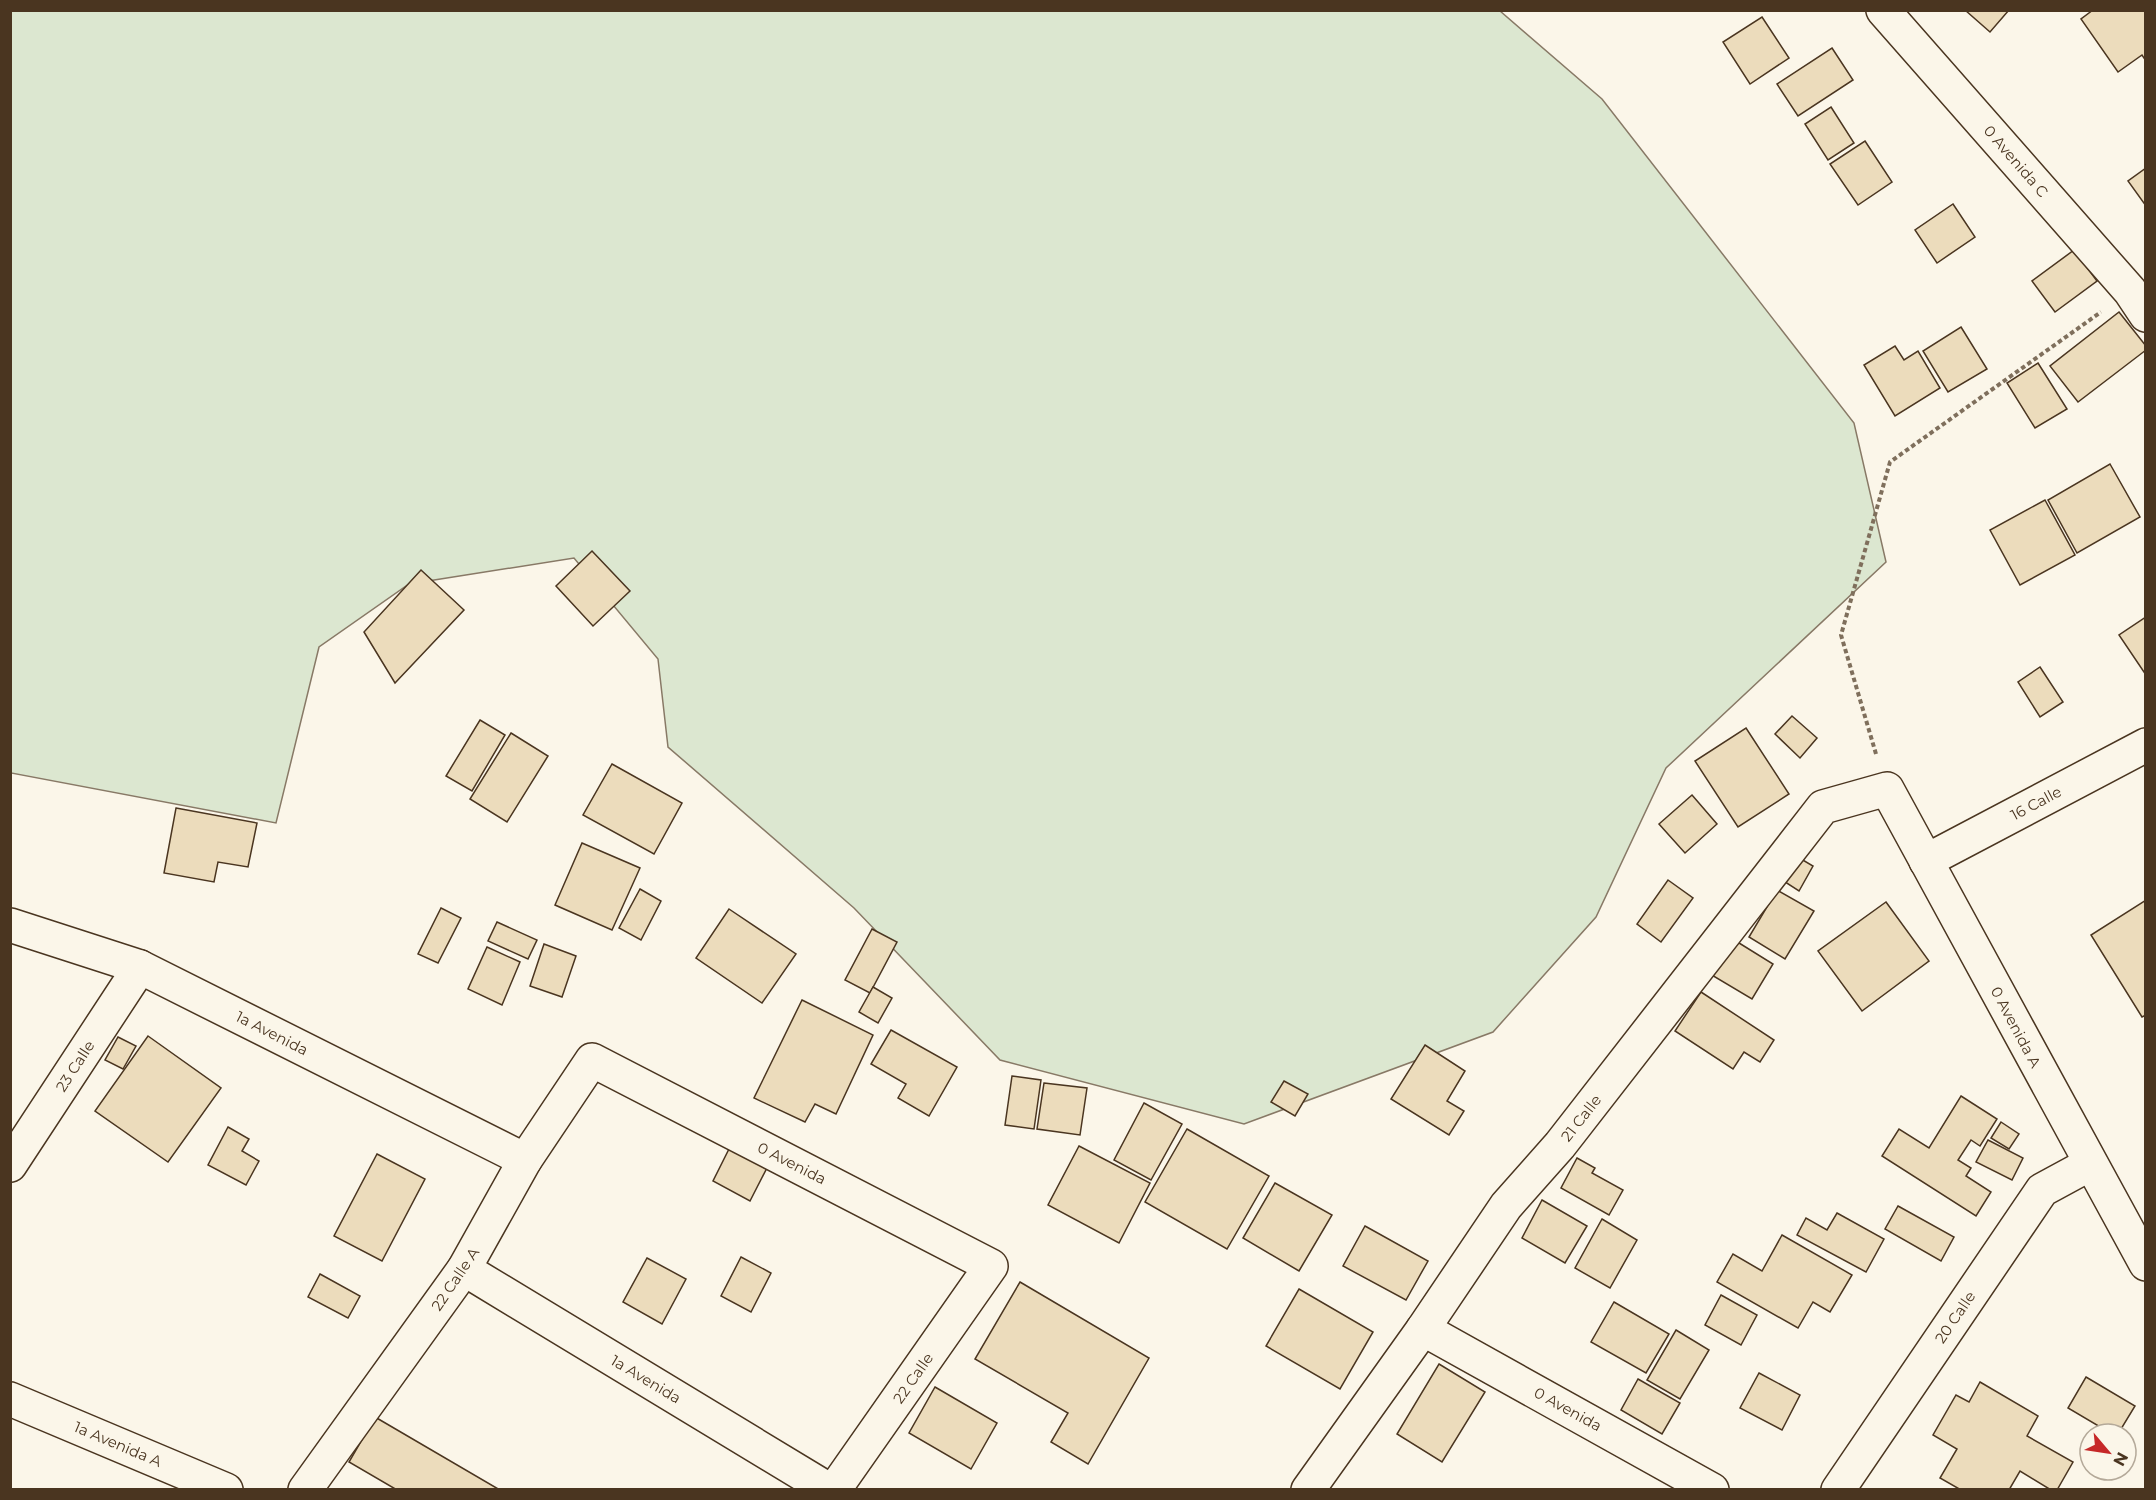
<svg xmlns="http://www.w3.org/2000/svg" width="2156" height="1500" viewBox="0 0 2156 1500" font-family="Montserrat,sans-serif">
<rect width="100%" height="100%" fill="#fbf6e9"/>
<path fill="#dce7d0" stroke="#887966" stroke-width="1.5" d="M10,11h1490l102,88 252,324 32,139 -220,206 -70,149 -103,115 -249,92 -244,-64 -146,-152 -186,-161 -10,-88 -84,-101 -165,26 -90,63 -43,176 -265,-50z"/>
<g fill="#ecdcbc" stroke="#4a3520" stroke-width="1.5">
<path d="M1965,10h44l-19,22z"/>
<path d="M2093,10h53v51l-4,-6 -24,17 -37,-53z"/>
<path d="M1762,17l27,41 -39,26 -27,-42z"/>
<path d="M1832,48l21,32 -55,36 -21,-32z"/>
<path d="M1831,107l23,36 -26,17 -23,-36z"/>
<path d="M1865,141l27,41 -34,23 -28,-41z"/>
<path d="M2146,168v38l-18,-25z"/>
<path d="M1953,204l22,33 -38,26 -22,-33z"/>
<path d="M2074,250l23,31 -42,31 -23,-31z"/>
<path d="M2119,312l27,34v4l-68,52 -28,-36z"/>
<path d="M1961,327l26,42 -39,23 -25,-41z"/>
<path d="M1895,346l9,14 14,-9 22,37 -45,28 -31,-51z"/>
<path d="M2038,363l29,46 -32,19 -28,-45z"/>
<path d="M2110,464l30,53 -63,36 -29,-53z"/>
<path d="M2045,500l30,55 -55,30 -30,-55z"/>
<path d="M592,551l38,40 -37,35 -37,-40z"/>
<path d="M421,570l43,40 -69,73 -31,-51z"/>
<path d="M2146,617v58l-27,-40z"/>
<path d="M2040,667l23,35 -23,15 -22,-35z"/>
<path d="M1792,716l25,22 -17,20 -25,-24z"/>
<path d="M480,720l25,15 -33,56 -26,-15z"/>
<path d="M1746,728l43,66 -51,33 -43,-66z"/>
<path d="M511,733l37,23 -41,66 -37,-23z"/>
<path d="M612,764l70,39 -28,51 -71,-39z"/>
<path d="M1692,795l25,29 -32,29 -26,-29z"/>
<path d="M176,808l81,15 -9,44 -30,-5 -4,20 -50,-9z"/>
<path d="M582,843l58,25 -28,62 -57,-25z"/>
<path d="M1796,856l17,10 -14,25 -17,-11z"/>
<path d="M1668,880l25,18 -32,44 -24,-18z"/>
<path d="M640,889l21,12 -20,39 -22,-12z"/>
<path d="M1777,890l37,21 -29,48 -36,-22z"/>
<path d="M2146,900v115l-4,2 -51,-82z"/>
<path d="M1886,902l43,59 -67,50 -44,-60z"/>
<path d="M441,908l20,10 -23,45 -20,-9z"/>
<path d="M729,909l67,45 -34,49 -66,-45z"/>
<path d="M497,922l40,18 -9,19 -40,-18z"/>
<path d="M872,929l25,13 -27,51 -25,-13z"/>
<path d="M1731,938l42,26 -21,35 -42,-25z"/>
<path d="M544,944l32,12 -14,41 -32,-11z"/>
<path d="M487,947l33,15 -18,43 -34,-16z"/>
<path d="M873,987l19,11 -14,25 -19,-11z"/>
<path d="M1701,992l73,48 -14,22 -16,-10 -11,17 -58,-38z"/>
<path d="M802,1000l71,35 -37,79 -21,-10 -10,18 -51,-24z"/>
<path d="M891,1030l66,37 -28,49 -31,-18 8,-14 -35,-20z"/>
<path d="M148,1036l73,52 -53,74 -73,-51z"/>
<path d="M118,1037l18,9 -13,23 -18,-9z"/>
<path d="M1425,1045l40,26 -18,30 17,10 -15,24 -58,-36z"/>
<path d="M1012,1076l29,4 -7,49 -29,-4z"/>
<path d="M1284,1081l24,13 -13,22 -24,-14z"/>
<path d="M1044,1083l43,5 -7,47 -43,-6z"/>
<path d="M1961,1096l36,23 -17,27 -9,-6 -13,20 13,8 -5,8 25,16 -15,24 -94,-60 17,-27 30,19z"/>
<path d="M1144,1103l38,21 -31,56 -37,-20z"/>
<path d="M2001,1122l18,12 -10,15 -18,-11z"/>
<path d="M228,1127l21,12 -7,12 17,10 -13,24 -38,-20z"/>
<path d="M1187,1129l82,47 -42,73 -82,-47z"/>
<path d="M1988,1140l35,18 -11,22 -36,-18z"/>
<path d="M733,1141l38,19 -21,41 -37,-20z"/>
<path d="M1079,1146l71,37 -31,60 -71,-38z"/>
<path d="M377,1154l48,25 -43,82 -48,-25z"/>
<path d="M1577,1158l18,10 -3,5 31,17 -14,25 -48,-27z"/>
<path d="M1275,1183l57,32 -33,56 -56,-33z"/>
<path d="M1542,1200l45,26 -22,37 -43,-25z"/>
<path d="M1898,1206l56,31 -13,24 -56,-32z"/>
<path d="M1837,1213l47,26 -18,33 -69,-37 9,-17 21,12z"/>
<path d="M1602,1219l35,21 -27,48 -35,-20z"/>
<path d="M1365,1226l63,35 -22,39 -63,-34z"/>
<path d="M1782,1235l70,40 -22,37 -17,-10 -15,26 -81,-46 16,-28 29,17z"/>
<path d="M741,1257l30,16 -20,39 -30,-16z"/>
<path d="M647,1258l39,21 -24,45 -39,-22z"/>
<path d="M320,1274l40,22 -12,22 -40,-21z"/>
<path d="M1020,1282l129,76 -61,106 -37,-22 17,-29 -93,-54z"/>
<path d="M1299,1289l74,43 -33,57 -74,-43z"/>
<path d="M1721,1295l36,20 -16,30 -36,-20z"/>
<path d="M1614,1302l55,32 -23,39 -55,-31z"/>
<path d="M1676,1330l33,20 -29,49 -33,-19z"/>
<path d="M1439,1364l46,28 -43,70 -45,-28z"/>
<path d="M1759,1373l41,22 -18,35 -42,-22z"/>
<path d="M2086,1377l49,29 -17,28h-6l-44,-26z"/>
<path d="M1638,1379l42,24 -18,31 -41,-24z"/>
<path d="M1980,1382l58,34 -11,20 46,26 -16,28h-6l-31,-19 -11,19h-48l-21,-12 17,-29 -24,-14 23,-40 13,7z"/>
<path d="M935,1387l62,36 -26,46 -62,-36z"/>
<path d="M375,1417l125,73h-103l-48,-28z"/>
</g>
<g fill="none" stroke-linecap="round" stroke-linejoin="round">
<defs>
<g id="street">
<path d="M1883,10l247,281 16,24"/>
<path d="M1926,861l220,-116"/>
<path d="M10,925l130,42 385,193"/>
<path d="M10,1165l130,-198"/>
<path d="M464,1269l365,221"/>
<path d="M1423,1329l289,161"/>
<path d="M10,1399l216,91"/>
<path d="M305,1490l159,-221 61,-109 67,-100 399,206 -157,224"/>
<path d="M1308,1490l115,-161 83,-123 54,-61 263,-338 64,-18 259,475"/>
<path d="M1838,1490l204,-300 48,-26"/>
</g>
</defs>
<use href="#street" stroke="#4a3520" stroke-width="36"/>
<path stroke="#7f6f5c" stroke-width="4" stroke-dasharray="4.5 3" stroke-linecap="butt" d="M1876,754l-35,-119 49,-173 211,-150"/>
<use href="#street" stroke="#fbf6e9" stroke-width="33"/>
</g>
<g text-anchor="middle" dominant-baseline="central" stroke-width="4.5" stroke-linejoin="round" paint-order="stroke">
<g font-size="15" fill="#4a3520" stroke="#fbf6e9">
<text transform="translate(2016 161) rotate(49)">0 Avenida C</text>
<text transform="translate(2036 803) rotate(-28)">16 Calle</text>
<text transform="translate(2016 1027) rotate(62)">0 Avenida A</text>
<text transform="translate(272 1033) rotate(27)">1a Avenida</text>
<text transform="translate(75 1066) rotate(-57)">23 Calle</text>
<text transform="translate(1581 1118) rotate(-52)">21 Calle</text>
<text transform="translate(792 1163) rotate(27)">0 Avenida</text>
<text transform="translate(455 1279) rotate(-56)">22 Calle A</text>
<text transform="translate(1955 1317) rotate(-56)">20 Calle</text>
<text transform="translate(913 1378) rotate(-55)">22 Calle</text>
<text transform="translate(646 1379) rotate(31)">1a Avenida</text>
<text transform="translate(1568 1409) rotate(29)">0 Avenida</text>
<text transform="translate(118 1444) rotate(23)">1a Avenida A</text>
</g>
</g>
<rect width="2156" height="1500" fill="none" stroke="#4a3520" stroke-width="24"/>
<g transform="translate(2108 1452) rotate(119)"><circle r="28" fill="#fbf6e9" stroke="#b4a999" stroke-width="1.5"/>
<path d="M0-4.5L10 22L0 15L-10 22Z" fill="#c62828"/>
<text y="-9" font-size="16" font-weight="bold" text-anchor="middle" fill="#4a3520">N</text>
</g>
</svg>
